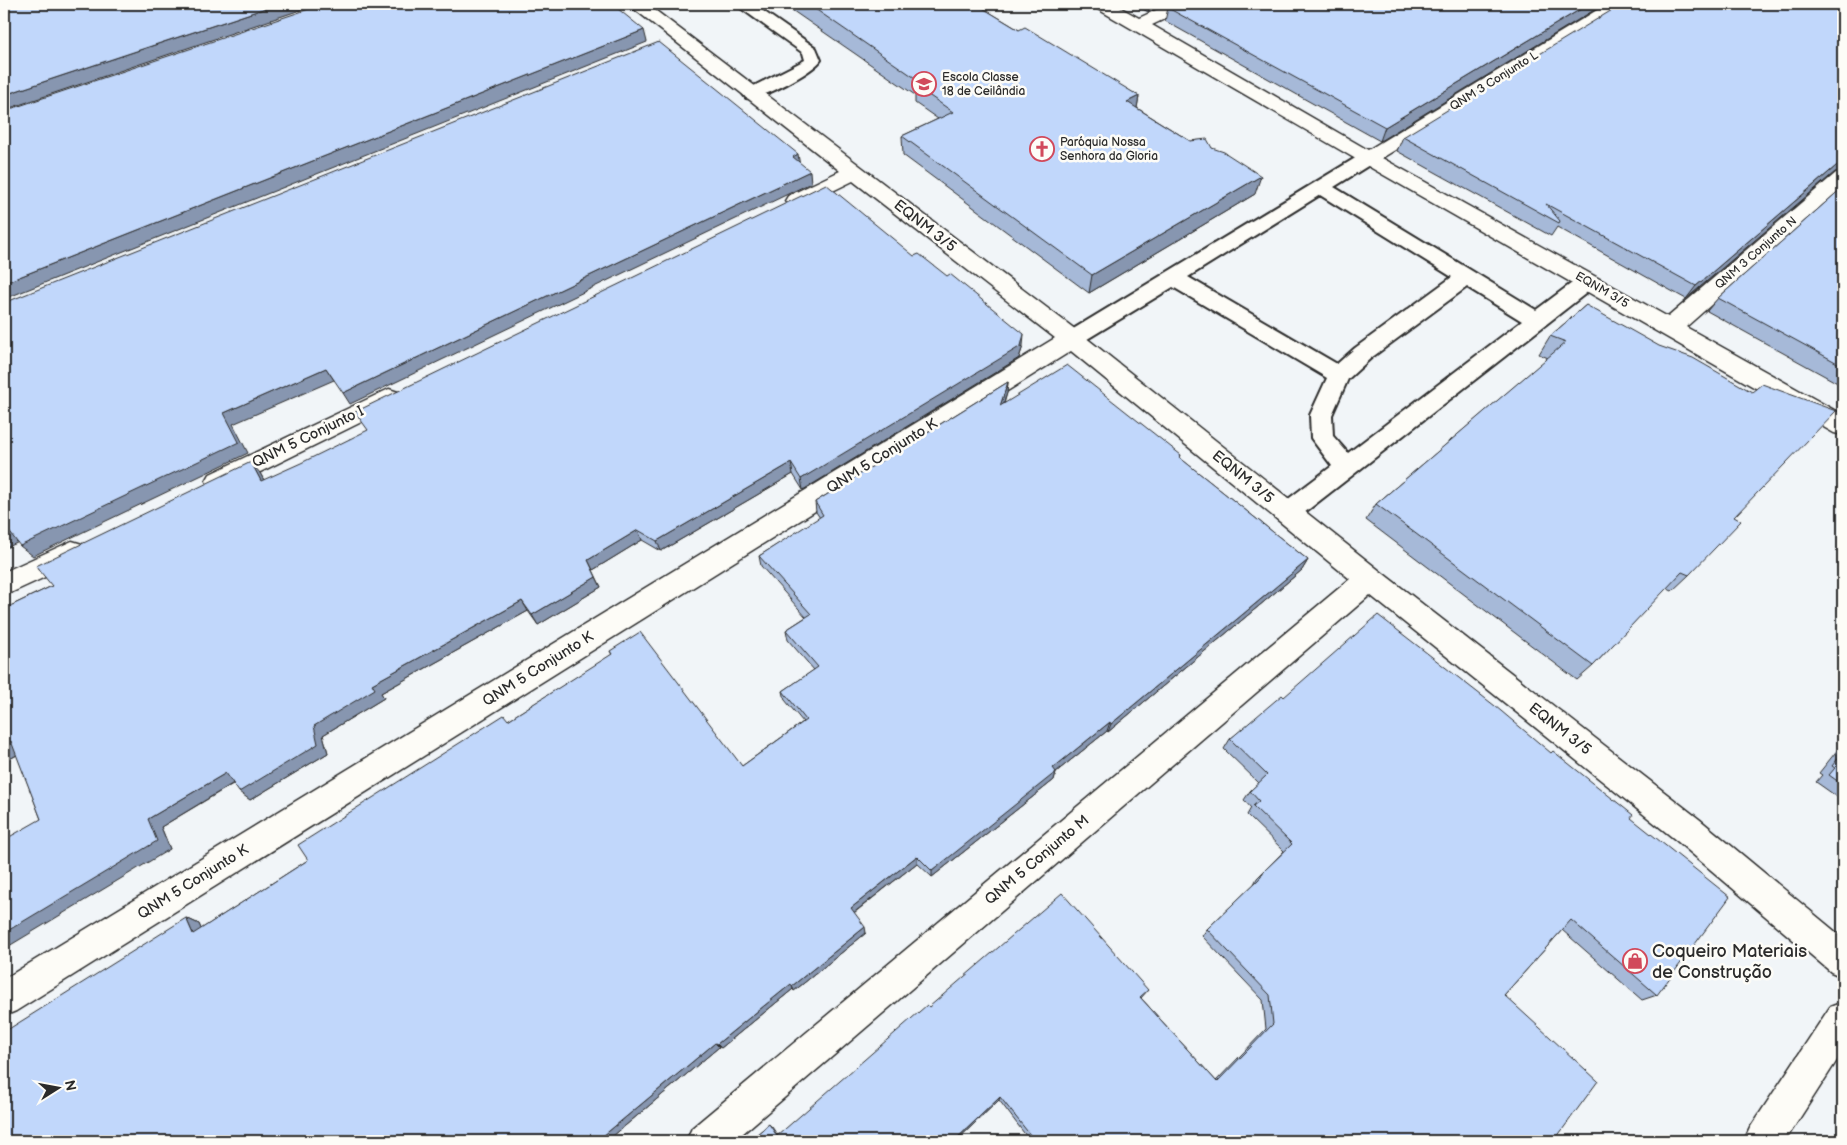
<svg xmlns="http://www.w3.org/2000/svg" width="1847" height="1145" viewBox="0 0 1847 1145" font-family="'Balsamiq Sans',sans-serif">
<rect width="100%" height="100%" fill="#f1f5f8"/>
<filter id="ink" filterUnits="userSpaceOnUse"><feTurbulence type="fractalNoise" baseFrequency=".02" numOctaves="2"/><feDisplacementMap in="SourceGraphic" scale="10" xChannelSelector="R" yChannelSelector="G"/><feConvolveMatrix kernelMatrix="1 2 1 2 8 2 1 2 1" color-interpolation-filters="sRGB"/></filter>
<g filter="url(#ink)">
<g fill="none" stroke-linecap="round" stroke-linejoin="round">
<defs>
<g id="lane">
<path d="M638,4h24l-2,3 -19,6 -8,-5z"/>
<path d="M735,4h18l63,44 5,12c-8,12 -61,41 -75,38l-3,-4 3,-4 59,-30 -2,-7z"/>
<path d="M1368,152l6,2 3,4 -3,4 -40,25 202,123 44,-33 7,-2 7,2 3,5 -3,5 -299,233 -8,3 -8,-3 -4,-7 4,-7 53,-40 -21,-28 -1,-23 17,-37 -154,-91 -94,57 -7,2 -7,-2 -4,-5 4,-5 297,-180zM1320,195l132,82 -97,71 -18,16 -149,-87zM1467,287l55,34 -174,132 -15,-17 -1,-21 16,-36 23,-21z"/>
</g>
<g id="street">
<path d="M628,4h19l433,329 300,238 319,248 144,119v39l-12,-5 -154,-131 -307,-246 -636,546h-48l6,-13 658,-549 -279,-228 -1055,660 -12,5v-37l1051,-641 -202,-157 -51,25 -7,2 -7,-2 -3,-5 3,-5 52,-25z"/>
<path d="M1093,4h21l25,14 30,-14h21l-2,4 -36,17 216,125 239,-146h20l-2,4 -243,150 286,159 168,-144 7,-2v17l-157,139 157,88v20l-9,-2 -473,-271 -265,-154z"/>
<path d="M389,389l9,3 3,6 -3,6 -170,84 -9,3 -9,-3 -4,-7 4,-7z"/>
<path d="M72,541l10,3 4,8 -4,8 -78,36v-24z"/>
</g>
<path id="secondary" d="M1843,1002v49l-58,90h-41l6,-13 80,-121z"/>
</defs>
<use href="#lane" stroke="#2b2b2b" stroke-width="4"/>
<use href="#street" stroke="#2b2b2b" stroke-width="3"/>
<use href="#secondary" stroke="#2b2b2b" stroke-width="3"/>
<use href="#lane" fill="#fdfcf7" fill-rule="evenodd"/>
<use href="#street" fill="#fdfcf7" fill-rule="evenodd"/>
<use href="#secondary" fill="#fdfcf7" fill-rule="evenodd"/>
</g>
<g fill="#a6b9d8" stroke="#2b2b2b">
<path d="M783,4h193l43,26 120,66 -2,12 53,33 22,7 43,46 -166,99 -186,-138 -1,-19 36,-17 -23,-16v-8z"/>
<path d="M1134,4h31l-17,8z"/>
<path d="M1604,4l-224,137 -215,-120 3,-13z"/>
<path d="M1843,4v166l-8,2 -149,127 -129,-72 -6,9 -154,-85 6,-14z"/>
<path d="M1843,187v199l-136,-75 11,-13z"/>
<path d="M1586,305l148,212 -45,58 -17,16 -6,-3 -73,78 -16,14 -211,-160 10,-16 172,-146 -9,-4 11,-18z"/>
<path d="M1023,346l-4,12 -216,132 -10,-16 -132,77 -19,-11 -49,30 8,17 -63,38 -10,-14 -147,82 3,5 -61,37 5,18 -78,47 -17,-16 -72,43 9,22 -129,-30 -24,-64 -13,7v-153l48,-23 208,-113 4,7z"/>
<path d="M1008,382l-1,11 -3,11 177,51 -1,3 128,102 -6,10 -194,162 -1,-1 -51,41 -2,8 -122,97 -15,-14 -63,50 12,20 -72,58 -1,-2 -72,59 -2,-1 -112,94h-603l182,-223 13,6 2,5 107,-69 200,-140 104,-65 -2,-4 132,115 61,-44 -18,-22 -2,-9 31,-21 -26,-30 -2,-10 20,-13 -45,-51 -2,-10 61,-38 -4,-6 -1,-10z"/>
<path d="M1284,697l266,56 81,65 26,177 -15,5 -80,-70 -58,65 50,146h-524l-31,-41 -43,41h-207l20,-17 3,3 6,9 151,-129 219,-17 -7,8 75,83 50,-52 -3,-29 -61,-64 5,-7 47,-45 3,-6 27,-27 -37,-36 4,-7 -7,-8 6,-9 9,-8 -35,-34 6,-10z"/>
<path d="M1843,743v58l-27,-19 6,-7 -3,-2z"/>
</g>
<g fill="#8796b0" stroke="#2b2b2b">
<path d="M278,4h40l-314,106v-15z"/>
<path d="M1150,4h15l-17,8z"/>
<path d="M1589,4h15l-224,137 5,-14z"/>
<path d="M644,30l3,12 -643,257v-16z"/>
<path d="M1139,96l-3,18 -9,-12z"/>
<path d="M798,154l2,12 -7,-9z"/>
<path d="M1843,160v10l-8,2 -149,127 10,-13z"/>
<path d="M810,171l1,12 -461,221 -7,-11z"/>
<path d="M1261,176l-6,18 -166,99 3,-18z"/>
<path d="M1024,334l-1,12 -4,12 -216,132 -2,-11z"/>
<path d="M326,368l8,12 -101,44 15,29 -215,103 -13,-10 204,-133z"/>
<path d="M1008,382l-1,11 -8,24 1,-11z"/>
<path d="M251,462l9,11 10,19 -9,-11z"/>
<path d="M791,463l2,11 -132,77 -4,-10z"/>
<path d="M8,530l13,11 -17,8v-17z"/>
<path d="M638,530l4,10 -49,30 -5,-10z"/>
<path d="M1308,560l-6,10 -194,162 3,-8z"/>
<path d="M596,577l5,10 -63,38 -6,-10z"/>
<path d="M522,601l6,10 -147,82 3,5 -61,37 5,18 -78,47 -11,-8 75,-66 58,-42z"/>
<path d="M1110,722l-3,9 -51,41 -2,8 -122,97v-6l121,-103z"/>
<path d="M11,741l15,9 -22,12v-17z"/>
<path d="M226,773l11,8 -76,46 9,22 -166,100v-16l144,-114z"/>
<path d="M917,856v7l-65,51 -1,-6z"/>
<path d="M186,918l13,6 7,16 -13,-6z"/>
<path d="M865,927l1,6 -72,58 -2,-5z"/>
<path d="M791,984l2,5 -72,59 -4,-4z"/>
<path d="M715,1043l4,4 -112,94h-10z"/>
<path d="M1000,1097l-1,3 -43,41h-2z"/>
</g>
<g fill="#c1d7fb" stroke="#2b2b2b">
<path d="M4,4h274l-274,91z"/>
<path d="M324,4h288l32,26 -640,253v-172z"/>
<path d="M808,4h168l43,26 6,-3 114,69 -12,6 63,39 17,-2 5,9 12,4 37,24 -169,99 -190,-139 51,-24 -39,-27 7,-3z"/>
<path d="M1176,4h413l-204,123 -217,-119z"/>
<path d="M1622,4h221v156l-147,126 -150,-82 14,17 -1,2 -156,-86z"/>
<path d="M659,42l139,112 -5,3 17,14 -467,222 -17,-25 -102,45 15,29 -219,104 -12,-16 -4,2v-229z"/>
<path d="M826,184l88,72 5,-2 28,22 3,-2 74,60 -3,12 -220,133 -10,-16 -134,78 -19,-11 -50,30 8,17 -64,38 -10,-14 -150,83 3,5 -61,37 4,18 -79,48 -13,-19 -78,46 9,22 -153,92v-93l37,-21 -30,-78 -7,4v-136l48,-23 -16,-20 215,-104 10,19 40,-18 67,-33 -13,-18z"/>
<path d="M1843,187v179l-125,-68z"/>
<path d="M1586,305l73,41 34,12 59,34 10,-8 74,27 -102,106 7,4 -52,54 -7,-3 -89,94 -217,-162 190,-162 -16,-6z"/>
<path d="M1067,365l114,90 -2,2 129,103 -197,164 -1,-2 -57,46 3,4 -124,99 -15,-15 -66,52 14,19 -73,59 -1,-2 -74,60 -2,-1 -118,98h-593v-109l182,-114 7,16 115,-74 -10,-15 206,-130 4,5 104,-66 -2,-3 30,-19 102,134 64,-46 -23,-29 35,-24 -32,-37 25,-16 -52,-58 64,-41 -8,-13 193,-120 -8,24z"/>
<path d="M1378,615l117,91 56,47 2,-2 80,64 -2,3 99,79 -73,98 -86,-75 -67,75 94,86 -44,60h-519l-35,-44 -46,44h-205l20,-17 8,12 150,-131 2,2 133,-114 86,97 -8,7 77,85 56,-58 -3,-29 -63,-66 52,-50 5,-8 28,-27 -39,-38 6,-5 -9,-10 17,-16 -37,-36 52,-44 2,2z"/>
<path d="M1843,752v33l-14,-10 6,-7 -3,-2z"/>
</g>
</g>
<defs>
<symbol id="school-ring" viewBox="-11 -11 22 22"><circle r="9.5" fill="#fdfcf7" stroke="#d1495b" stroke-width="1.5"/><path d="M0-5L7-2L0 1L-7-2ZM-4 1L0 2.5L4 1V4Q0 6-4 4Z" fill="#d1495b"/></symbol>
<symbol id="church-ring" viewBox="-11 -11 22 22"><circle r="9.5" fill="#fdfcf7" stroke="#d1495b" stroke-width="1.5"/><path d="M-1.2-6h2.4v3.5h3.3v2.4h-3.3V6h-2.4V-.1h-3.3v-2.4h3.3Z" fill="#d1495b"/></symbol>
<symbol id="shop-ring" viewBox="-11 -11 22 22"><circle r="9.5" fill="#fdfcf7" stroke="#d1495b" stroke-width="1.5"/><path d="M-5-2.5h2.3a2.7 3.5 0 0 1 5.4 0H5L5.5 6h-11ZM-1.5-2.5h3a1.5 2.3 0 0 0-3 0Z" fill="#d1495b"/></symbol>
</defs>
<g fill-rule="evenodd">
<use href="#school-ring" x="910" y="70" width="28" height="28"/>
<use href="#church-ring" x="1028" y="135" width="28" height="28"/>
<use href="#shop-ring" x="1621" y="947" width="28" height="28"/>
</g>
<g text-anchor="middle" dominant-baseline="central" stroke-width="5" stroke-linejoin="round" paint-order="stroke">
<g font-size="12" fill="#2b2b2b" stroke="#fdfcf7" text-anchor="start">
<text x="942" y="77">Escola Classe<tspan x="942" dy="14">18 de Ceilândia</tspan></text>
<text x="1060" y="142">Paróquia Nossa<tspan x="1060" dy="14">Senhora da Gloria</tspan></text>
</g>
<g font-size="12" fill="#2b2b2b" stroke="#fdfcf7">
<text transform="translate(1494 81) rotate(-32)">QNM 3 Conjunto L</text>
<text transform="translate(1756 253) rotate(-41)">QNM 3 Conjunto N</text>
<text transform="translate(1602 290) rotate(30)">EQNM 3/5</text>
</g>
<g font-size="15" fill="#2b2b2b" stroke="#fdfcf7">
<text transform="translate(925 226) rotate(38)">EQNM 3/5</text>
<text transform="translate(308 437) rotate(-26)">QNM 5 Conjunto I</text>
<text transform="translate(882 456) rotate(-32)">QNM 5 Conjunto K</text>
<text transform="translate(1243 477) rotate(39)">EQNM 3/5</text>
<text transform="translate(538 669) rotate(-32)">QNM 5 Conjunto K</text>
<text transform="translate(1560 729) rotate(38)">EQNM 3/5</text>
<text transform="translate(1037 860) rotate(-40)">QNM 5 Conjunto M</text>
<text transform="translate(193 882) rotate(-32)">QNM 5 Conjunto K</text>
</g>
<g font-size="18" fill="#2b2b2b" stroke="#fdfcf7" text-anchor="start">
<text x="1652" y="951">Coqueiro Materiais<tspan x="1652" dy="21">de Construção</tspan></text>
</g>
</g>
<rect width="1847" height="1145" fill="none" stroke="#fdfcf7" stroke-width="20"/>
<rect x="10" y="10" width="1827" height="1125" fill="none" stroke="#2b2b2b" stroke-width="2" filter="url(#ink)"/>
<g transform="translate(58 1088) rotate(79)" stroke="#fdfcf7" stroke-width="4" paint-order="stroke">
<path d="M0-4L9 19L0 12L-9 19Z" fill="#2b2b2b"/>
<text y="-8" font-size="14" font-weight="bold" text-anchor="middle" fill="#2b2b2b">N</text>
</g>
</svg>
